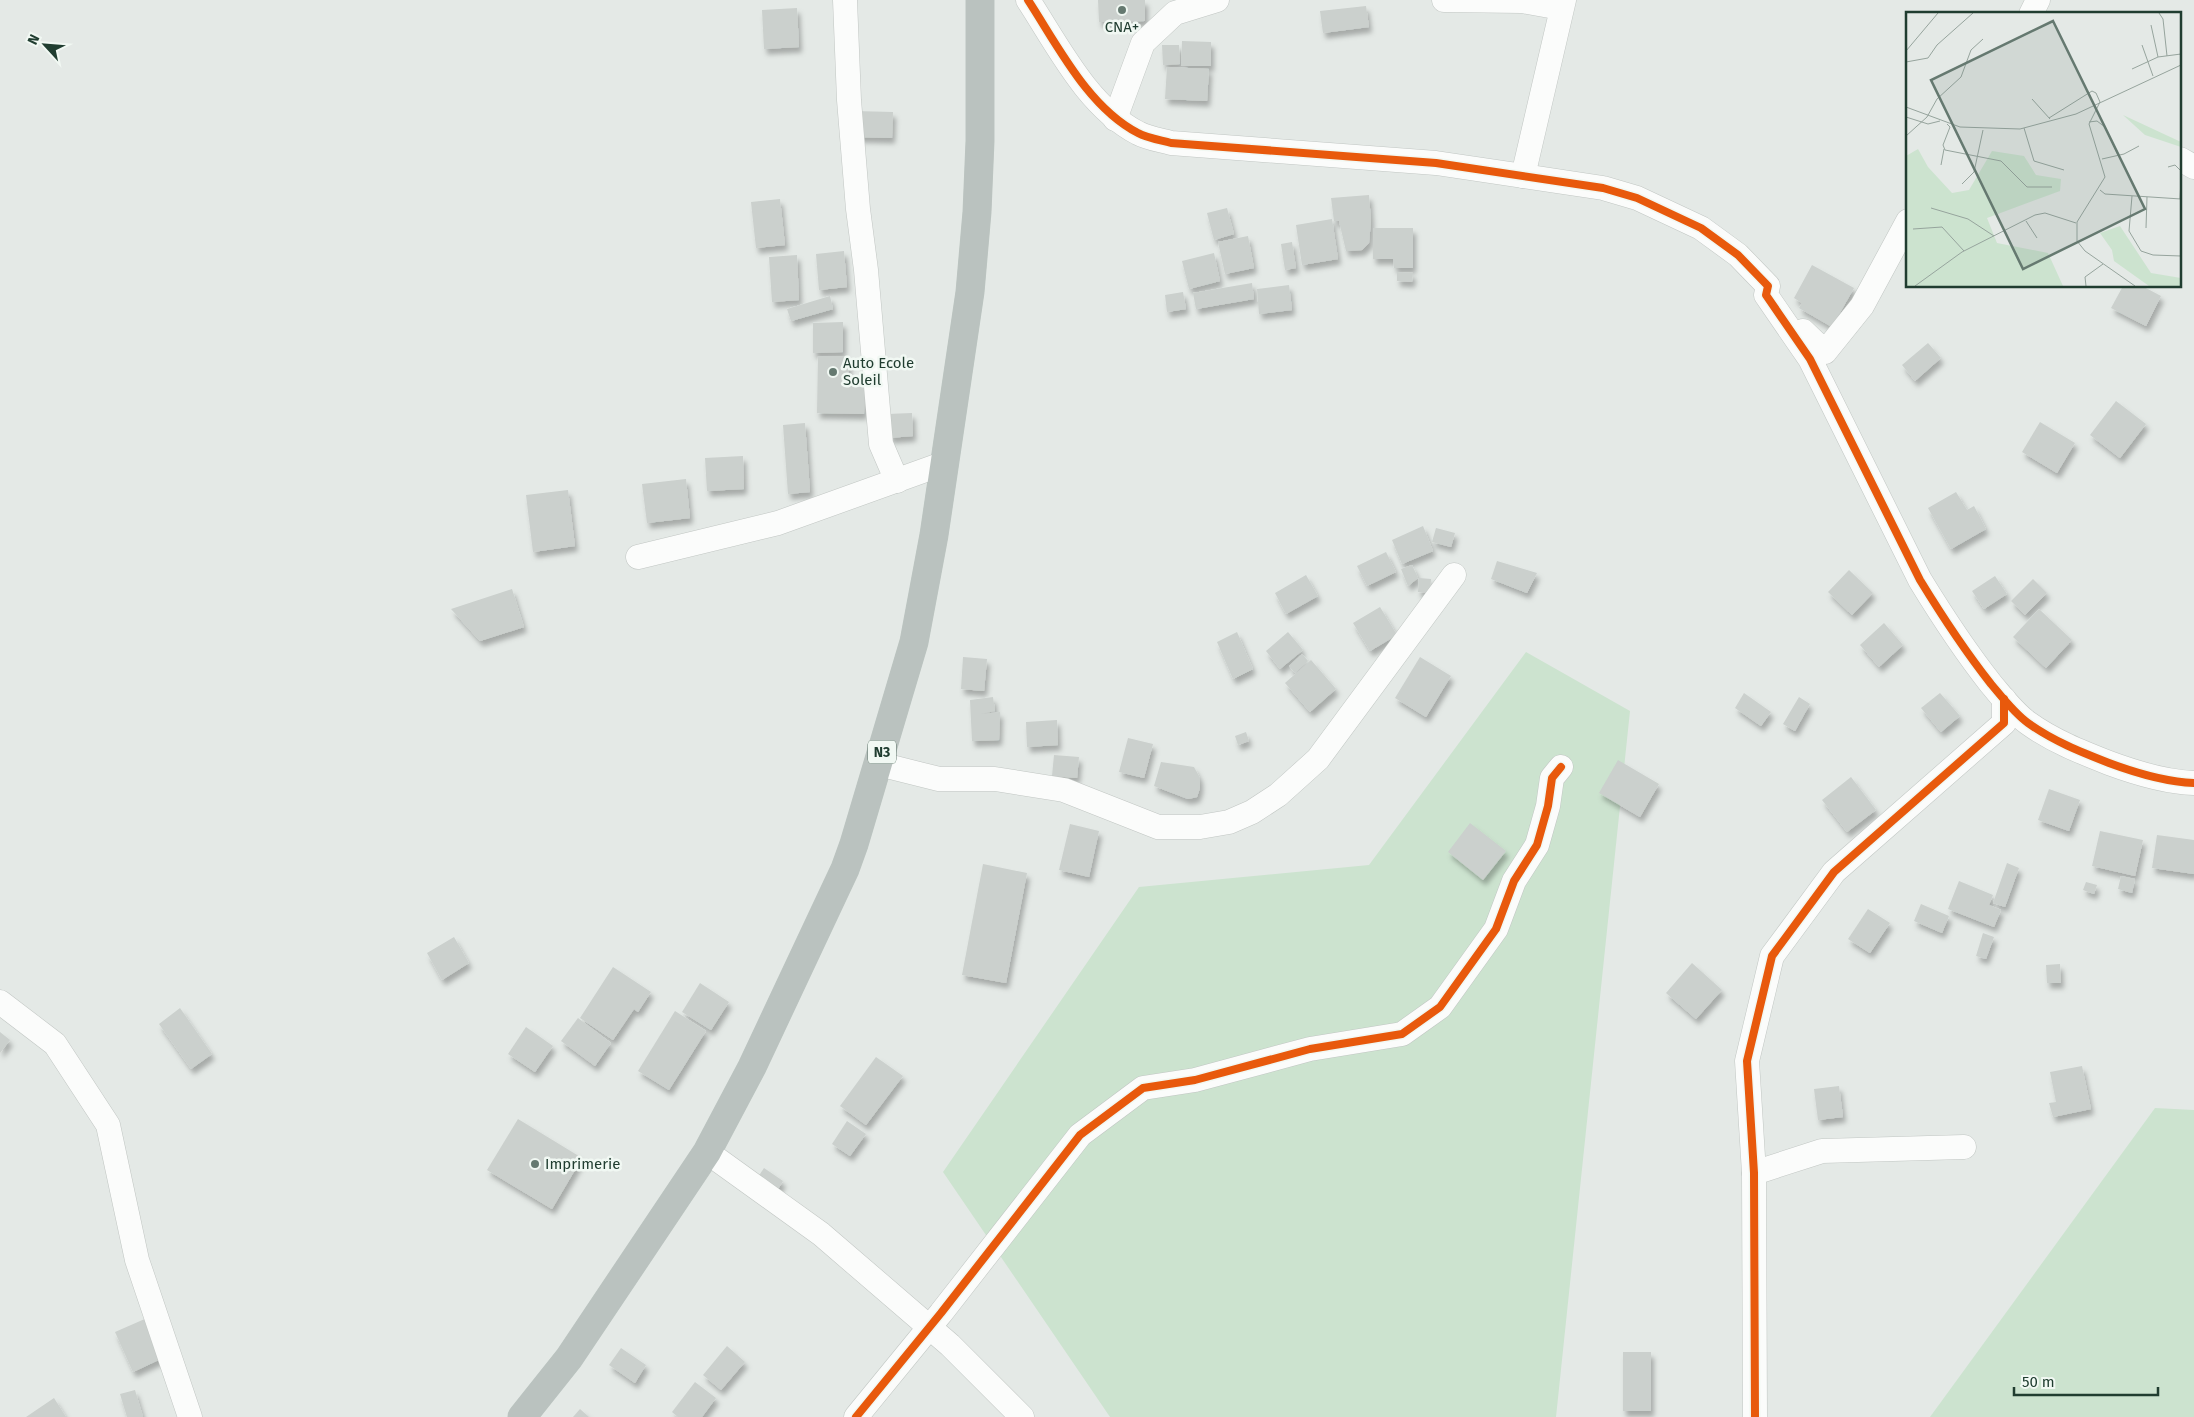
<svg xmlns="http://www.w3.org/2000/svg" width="2194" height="1417" viewBox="0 0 2194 1417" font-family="'Fira Sans',sans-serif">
<defs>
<filter id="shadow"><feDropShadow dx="3" dy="5.5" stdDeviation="2.5" flood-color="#0004"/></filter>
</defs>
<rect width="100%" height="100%" fill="#e4e9e6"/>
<g fill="#cce3cf">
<path d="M1526,652l104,59 -74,706h-446l-167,-245 196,-285 230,-22z"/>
<path d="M2155,1108l39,2v307h-264z"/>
</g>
<g fill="#cbd0cd" filter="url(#shadow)">
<path d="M1098,0h47v21l-46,1z"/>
<path d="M1366,6l3,21 -46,6 -3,-22z"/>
<path d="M797,8l2,39 -35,2 -2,-39z"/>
<path d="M1182,41l29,1v24h-30z"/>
<path d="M1162,45h17l1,19 -17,1z"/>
<path d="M1167,67l42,2 -2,32 -42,-2z"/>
<path d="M854,111l39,1 -1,26 -39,-1z"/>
<path d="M1369,195l2,26 -2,22 -7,7 -16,1 -7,-30h-5l-3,-23z"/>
<path d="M780,199l5,46 -29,3 -5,-46z"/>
<path d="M1227,208l7,26 -20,6 -7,-27z"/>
<path d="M1332,219l6,40 -36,6 -6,-40z"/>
<path d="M1373,228h40v40h-19l-1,-9h-20z"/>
<path d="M1248,236l6,32 -29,6 -7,-32z"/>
<path d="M1292,242l4,26 -11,2 -4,-26z"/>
<path d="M844,251l3,36 -28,3 -3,-36z"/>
<path d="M1214,253l6,28 -31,8 -7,-28z"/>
<path d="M797,255l2,45 -27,2 -3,-45z"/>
<path d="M1812,265l42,23 -22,39 -33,-19 3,-5 -8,-5z"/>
<path d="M1397,272l16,1 -1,9 -15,-1z"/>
<path d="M1252,283l2,16 -58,10 -3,-16z"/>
<path d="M1289,285l3,25 -33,4 -2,-25z"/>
<path d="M2123,286h19l19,10 -15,30 -35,-18z"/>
<path d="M1183,292l3,17 -19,3 -2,-17z"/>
<path d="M830,296l3,13 -42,12 -4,-12z"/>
<path d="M843,322v30l-30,1v-30z"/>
<path d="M1928,343l13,15 -26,23 -13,-16z"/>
<path d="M818,356h31l-1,31h17l-1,27 -47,-1z"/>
<path d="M2116,401l30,23 -26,34 -30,-23z"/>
<path d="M912,413l1,23 -24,2 -1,-24z"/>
<path d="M2040,422l35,21 -18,30 -35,-21z"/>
<path d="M805,423l5,69 -22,2 -5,-69z"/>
<path d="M743,456l1,33 -37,2 -2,-33z"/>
<path d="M686,479l4,39 -43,5 -5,-39z"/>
<path d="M568,490l7,56 -42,6 -7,-57z"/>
<path d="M1956,492l11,18 7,-4 12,23 -35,20 -23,-41z"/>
<path d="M1423,526l10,25 -31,13 -10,-24z"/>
<path d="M1436,528l19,5 -4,14 -19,-5z"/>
<path d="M1386,552l10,20 -29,14 -10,-20z"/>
<path d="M1497,561l40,12 -10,20 -36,-14z"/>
<path d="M1412,565l6,13 -10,8 -7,-17z"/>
<path d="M1849,570l24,23 -21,22 -24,-23z"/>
<path d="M1306,575l12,21 -32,18 -11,-21z"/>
<path d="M1995,576l12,18 -23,15 -12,-18z"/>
<path d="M1419,578l12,1 -1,14 -12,-1z"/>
<path d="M2033,579l14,14 -22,22 -14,-14z"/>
<path d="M512,589l12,38 -44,14 -29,-32z"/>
<path d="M1380,607l17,28 -27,16 -17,-28z"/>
<path d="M2039,609l33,31 -26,28 -33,-31z"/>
<path d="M1884,623l19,22 -24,22 -19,-22z"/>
<path d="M1237,632l16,37 -20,10 -16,-37z"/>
<path d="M1288,632l15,18 -23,19 -14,-18z"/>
<path d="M1302,654l6,7 -13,12 -6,-7z"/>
<path d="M963,657l24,2 -3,32 -23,-2z"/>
<path d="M1420,657l31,19 -25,41 -31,-19z"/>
<path d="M1311,660l25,29 -26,23 -25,-29z"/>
<path d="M1744,693l27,19 -10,14 -26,-18z"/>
<path d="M1940,693l20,23 -19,16 -20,-24z"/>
<path d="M993,697l2,14 -14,3 19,-2 -1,28 -27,1 -2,-41z"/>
<path d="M1799,697l11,7 -15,27 -12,-7z"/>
<path d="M1057,720l1,25 -31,2 -1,-25z"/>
<path d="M1246,732l3,9 -11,4 -3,-9z"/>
<path d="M1128,738l25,6 -9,34 -25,-6z"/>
<path d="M1054,755l25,2 -2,21 -25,-2z"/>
<path d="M1618,760l41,24 -19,33 -41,-24z"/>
<path d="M1161,762l33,5 6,11v10l-3,9 -9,2 -34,-13z"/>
<path d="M1851,777l25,33 -29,22 -25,-32z"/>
<path d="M2049,789l31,11 -11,31 -31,-11z"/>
<path d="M1470,823l36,28 -23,29 -35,-28z"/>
<path d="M1070,824l29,7 -10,46 -30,-7z"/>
<path d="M2100,831l43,9 -8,36 -43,-10z"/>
<path d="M2157,835l37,5v34l-42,-6z"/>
<path d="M2007,863l12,5 -14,39 -12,-4z"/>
<path d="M983,864l44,9 -21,110 -44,-8z"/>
<path d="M2121,876l14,3 -3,14 -14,-4z"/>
<path d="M1959,881l34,14 -4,10 12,5 -7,17 -46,-18z"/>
<path d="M2086,882l11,3 -3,9 -11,-4z"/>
<path d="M1921,904l28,12 -7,17 -28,-12z"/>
<path d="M1868,909l22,14 -20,30 -22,-14z"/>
<path d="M1983,933l11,4 -8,22 -10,-3z"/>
<path d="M454,937l15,26 -27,17 -15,-27z"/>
<path d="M1692,963l30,27 -26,29 -30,-26z"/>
<path d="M2060,964l1,19h-14l-1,-18z"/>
<path d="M613,967l38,25 -13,20 -4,-3 -21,31 -33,-22z"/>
<path d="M700,983l29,19 -18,28 -29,-18z"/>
<path d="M180,1008l32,46 -21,15 -32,-45z"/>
<path d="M675,1011l31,20 -37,59 -31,-19z"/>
<path d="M578,1018l33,25 -16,23 -34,-25z"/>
<path d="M526,1027l27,19 -18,26 -27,-18z"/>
<path d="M0,1032l10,8 -10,13z"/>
<path d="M876,1057l27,19 -37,49 -26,-19z"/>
<path d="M2082,1066l9,43 -38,8 -4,-14 7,-1 -6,-30z"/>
<path d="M1839,1086l4,31 -25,3 -4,-31z"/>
<path d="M518,1119l64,39 -30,51 -65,-39z"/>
<path d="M847,1121l19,13 -16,22 -18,-12z"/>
<path d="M764,1168l19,13 -9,15 -20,-13z"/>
<path d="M147,1318l18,39 -32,15 -18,-40z"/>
<path d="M727,1346l18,16 -24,28 -18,-15z"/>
<path d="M621,1348l25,17 -11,18 -26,-18z"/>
<rect x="1623" y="1352" width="28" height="59"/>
<path d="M695,1382l21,16 -14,19h-24l-6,-5z"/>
<path d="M135,1390l8,27h-16l-7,-23z"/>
<path d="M54,1398l12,19h-40z"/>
<path d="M580,1409l9,8h-16z"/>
</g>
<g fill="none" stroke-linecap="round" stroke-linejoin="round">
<defs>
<g id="minor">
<path d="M845,0l4,100 9,109 8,61 15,174 16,37"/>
<path d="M1028,0c30,46 60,107 110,133 9,5 22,7 33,10l265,20 167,25 34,10 64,30 37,27 30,31 -2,9 44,64 110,221c22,36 45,71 71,104 11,13 23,29 37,39 25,18 53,29 81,40 27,10 57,19 85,20"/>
<path d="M1444,0l78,1 39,7"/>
<path d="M2031,14l7,-14"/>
<path d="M1115,119l28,-76 32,-30 42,-13"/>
<path d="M2180,159l14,8"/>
<path d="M1523,176l41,-176"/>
<path d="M1803,331l22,21 37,-46 46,-85"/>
<path d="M638,557l140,-34 167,-60"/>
<path d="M879,764l60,15h56l69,11 94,37h42l29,-5 23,-10 26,-17 40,-36 136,-184"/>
<path d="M0,1002l55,42 53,81 29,135 53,157"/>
<path d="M707,1152l114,82 129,111 72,72"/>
<path d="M1754,1173l68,-22 142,-4"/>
<path d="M856,1417l85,-104 139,-178 63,-47 52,-8 115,-31 92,-15 38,-27 56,-78 18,-48 23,-36 11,-39 4,-28 9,-11"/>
<path d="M1755,1417l-1,-244 -7,-112 25,-105 62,-84 170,-149v-24"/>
</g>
<path id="highway" d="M522,1417l47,-59 138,-206 45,-85 93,-198 9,-25 60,-202 20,-107 36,-243 7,-80 3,-71v-141"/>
</defs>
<use href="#minor" stroke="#c1c6c3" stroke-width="25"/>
<use href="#highway" stroke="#bcc5c1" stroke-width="29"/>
<use href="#minor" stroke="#fbfcfb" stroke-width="24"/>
<use href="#highway" stroke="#bac2bf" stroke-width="28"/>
<defs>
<g id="cycleway">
<path d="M1028,0c30,46 60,107 110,133 9,5 22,7 33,10l265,20 167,25 34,10 64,30 37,27 30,31 -2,9 44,64 110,221c22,36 45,71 71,104 11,13 23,29 37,39 25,18 53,29 81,40 27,10 57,19 85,20"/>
<path d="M856,1417l85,-104 139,-178 63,-47 52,-8 115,-31 92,-15 38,-27 56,-78 18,-48 23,-36 11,-39 4,-28 9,-11"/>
<path d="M1755,1417l-1,-244 -7,-112 25,-105 62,-84 170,-149v-24"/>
</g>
</defs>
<use href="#cycleway" stroke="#f1f8f3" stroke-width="11"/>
<use href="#cycleway" stroke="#e8590c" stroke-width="8"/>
</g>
<g fill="#657970" stroke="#f1f8f3" stroke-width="2">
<circle cx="1122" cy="10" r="5"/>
<circle cx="833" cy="372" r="5"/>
<circle cx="535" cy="1164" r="5"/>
</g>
<g text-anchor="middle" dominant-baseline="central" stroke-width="5" stroke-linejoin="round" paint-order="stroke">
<rect fill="#f1f8f3" stroke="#5f756a" stroke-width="1" x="868" y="740.5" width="28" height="23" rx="4"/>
<g font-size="14" font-weight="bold" fill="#203d30">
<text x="882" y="752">N3</text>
</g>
<g font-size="15" fill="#203d30" stroke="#f1f8f3" text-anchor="start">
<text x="1122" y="27" text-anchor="middle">CNA+</text>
<text x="843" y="363">Auto Ecole<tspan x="843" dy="17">Soleil</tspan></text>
<text x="545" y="1164">Imprimerie</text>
</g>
</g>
<g transform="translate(1906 12)">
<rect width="275" height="275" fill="#e4e9e6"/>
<path d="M217,103l58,27v5l-36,-12zM12,137l10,18 24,26 17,-3 23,-39 32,5 12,19 25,4 -1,12 -73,27 10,25 51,10 15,33h-157v-130zM214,214l31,47 30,5v8h-32l-35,-25 -2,-11 -12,-17z" fill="#cce3cf"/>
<path fill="none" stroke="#96a49d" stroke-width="1" d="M253,1l4,6 4,37M245,13l7,32M236,33l11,31M0,39l32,-38M0,50l22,-4 9,-13 36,-32M226,57l26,-12 23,-3M126,87l18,20M0,95l54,20 60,2 56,-15 105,-49M0,105l22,7 12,-3M143,106l43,-27 4,2 4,9 -11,22 16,53 -28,45v19l8,10 50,35M183,110l8,-1 8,6 13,28M41,112l3,3 -7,18 2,5 56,11 26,26h25M118,116l10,33 30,9M0,124l21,-19 10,-18 24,-22 10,-27 12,-11M196,147l22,-5 15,-8M35,153l3,-16M262,155l7,-2 6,6M56,172l12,-12 9,-42M194,178l5,4 76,5M226,184l-3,35 12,20 12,4 28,1M274,187l1,-20M25,196l37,11 26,17M120,209l11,17M240,216l1,-31M7,217l29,-2 22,24M9,274l47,-34 73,-37 10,-2 31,10M180,274l-1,-9 18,-13"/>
<path fill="#657970" fill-opacity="0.15" stroke="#657970" stroke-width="2.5" d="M147,9l92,188 -122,60 -92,-189z"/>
<rect width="275" height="275" fill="none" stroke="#203d30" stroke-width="2.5"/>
</g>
<g transform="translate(45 45) rotate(296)" stroke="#f1f8f3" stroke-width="4" paint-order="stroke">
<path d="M0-4L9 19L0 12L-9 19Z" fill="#203d30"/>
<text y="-8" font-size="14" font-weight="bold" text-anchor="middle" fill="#203d30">N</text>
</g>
<path d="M2014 1387v8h144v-8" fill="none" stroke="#203d30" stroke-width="2.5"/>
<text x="2022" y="1387" font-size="15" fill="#203d30" stroke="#f1f8f3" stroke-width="4" paint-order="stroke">50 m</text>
</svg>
